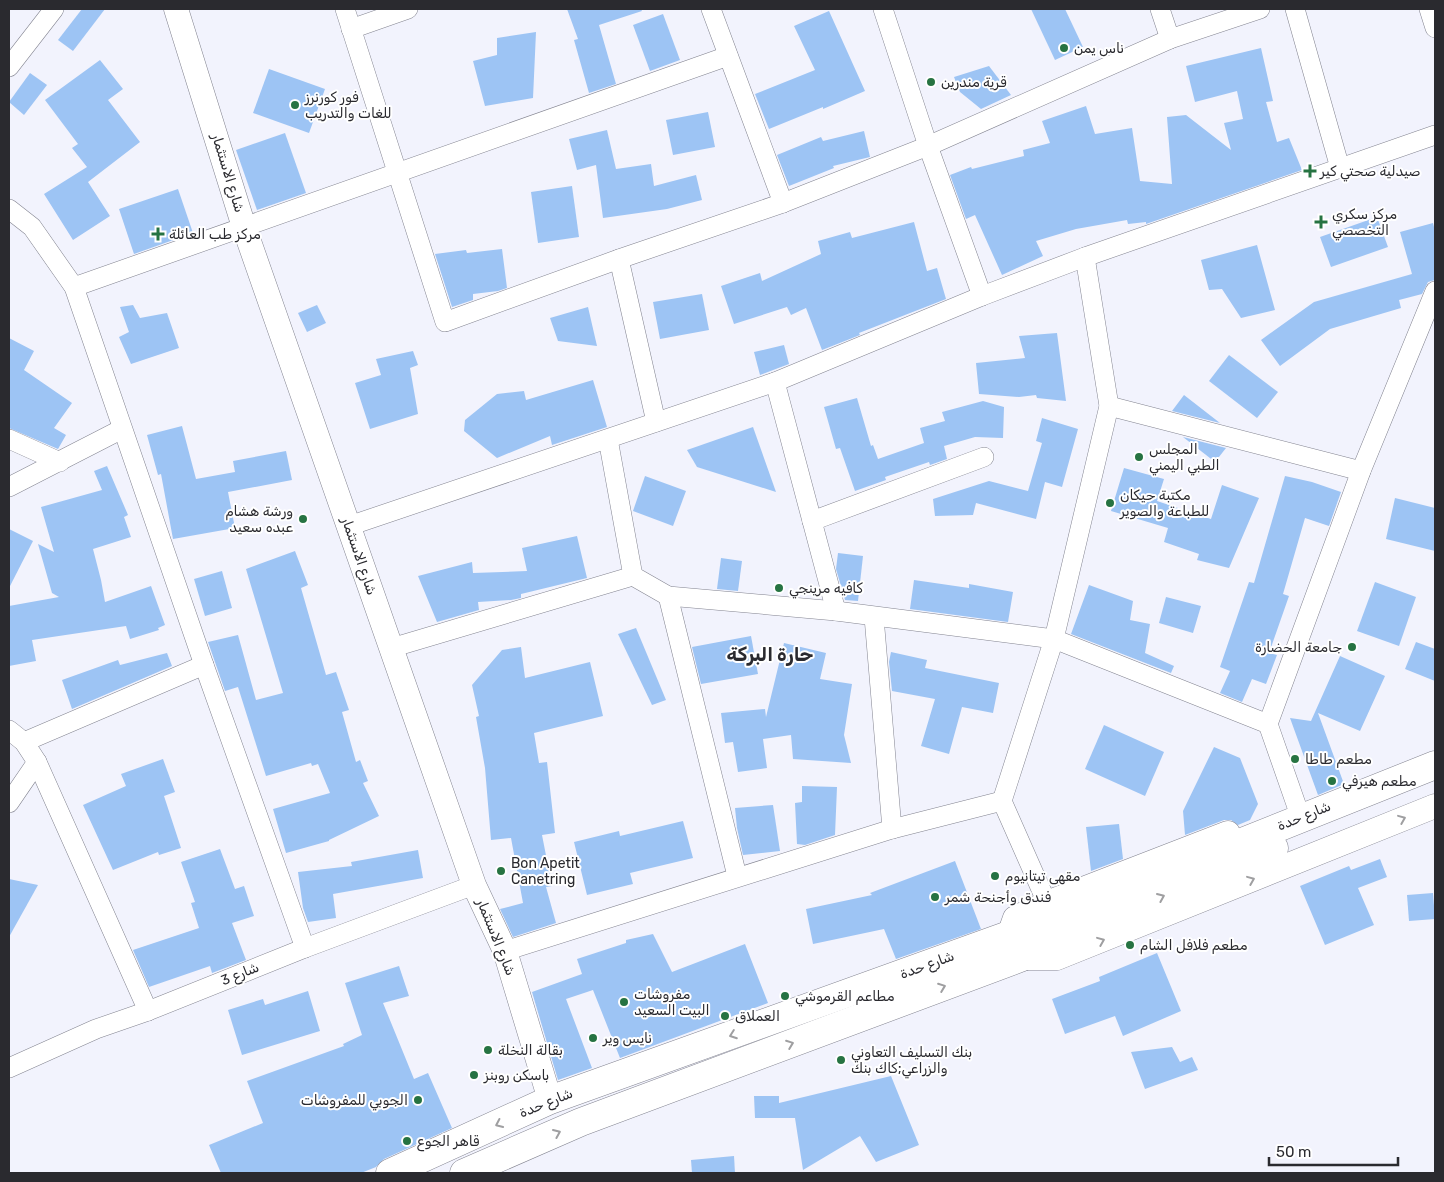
<svg xmlns="http://www.w3.org/2000/svg" width="1444" height="1182" viewBox="0 0 1444 1182" font-family="Rubik,'Noto Sans Arabic',sans-serif">
<rect width="100%" height="100%" fill="#f2f3fd"/>
<g fill="#9dc4f4">
<path d="M82,9h23l-32,42 -15,-11z"/>
<path d="M567,9h74l1,2 -43,14 17,59 -27,9 -15,-53 4,-1z"/>
<path d="M1031,9h34l18,38 -28,13z"/>
<path d="M829,11l36,80 -42,18v-2l-54,22 -14,-35 60,-24 -21,-44z"/>
<path d="M663,14l17,46 -30,11 -17,-46z"/>
<path d="M536,32l-3,66 -48,8 -12,-45 24,-6v-17z"/>
<path d="M1261,48l12,53 -7,1 11,40 12,-4 13,32 -156,54v-2l-18,2 -1,-4 -51,9 -40,12 7,15 -41,19 -27,-60 -9,4 -16,-44 21,-8 1,2 52,-13 -1,-6 27,-7 -8,-22 44,-15 9,28 37,-6 8,53 32,3 -5,-67 19,-2 45,35 -7,-27 19,-4 -6,-28 -42,11 -9,-36z"/>
<path d="M100,60l23,29 -15,11 32,42 -52,40 22,34 -37,24 -29,-46 43,-27 -15,-19 6,-4 -33,-44z"/>
<path d="M989,66l22,29 -30,14 -21,-17 -6,-15z"/>
<path d="M269,69l56,20 -16,44 -56,-20z"/>
<path d="M30,73l17,12 -23,30 -15,-13z"/>
<path d="M708,112l7,35 -42,8 -7,-35z"/>
<path d="M607,130l9,39 35,-5 3,22 42,-11 6,25 -35,9 -64,9 -7,-53 -19,5 -8,-31z"/>
<path d="M864,131l6,26 -37,9 1,2 -45,18 -12,-31 44,-18 2,4z"/>
<path d="M285,133l21,60 -49,17 -21,-60z"/>
<path d="M572,186l7,51 -41,6 -7,-51z"/>
<path d="M178,189l15,44 -59,21 -15,-45z"/>
<path d="M1377,217l11,30 -57,20 -11,-30z"/>
<path d="M914,222l13,49 10,-3 9,31 -87,34 1,2 -38,15 -16,-42 -15,7 -4,-8 -53,17 -13,-38 39,-13 2,8 59,-27 -3,-13 32,-9 2,6z"/>
<path d="M1433,223l2,8v49l-7,2 -6,12 -23,6 2,8 -71,21 -50,37 -19,-26 53,-38 98,-28 -12,-42z"/>
<path d="M1257,245l18,65 -34,8 -19,-29 -13,1 -8,-30z"/>
<path d="M502,249l5,39 -9,3 -25,3v6l-21,7 -17,-53 31,-4 1,3z"/>
<path d="M702,294l7,36 -49,9 -7,-37z"/>
<path d="M133,305l7,13 27,-5 12,35 -48,16 -12,-27 10,-5 -9,-25z"/>
<path d="M317,305l9,18 -19,9 -9,-19z"/>
<path d="M588,307l9,39 -39,-5 -8,-23z"/>
<path d="M1057,333l9,68 -29,-3 -1,-3 -17,2 -40,-3 -3,-31 49,-5 -6,-22z"/>
<path d="M9,338l25,13 -10,19 48,33 -18,25 12,7 -8,14 -49,-21z"/>
<path d="M784,345l5,19 -29,11 -6,-23z"/>
<path d="M413,351l5,14 -8,3 8,46 -48,15 -15,-46 26,-8 -5,-16z"/>
<path d="M1229,355l49,37 -21,26 -48,-37z"/>
<path d="M593,380l14,47 -55,18 -2,-9 -53,22 -33,-27 1,-11 32,-26 27,-3 2,9z"/>
<path d="M1184,395l36,28 -48,-12z"/>
<path d="M857,398l14,48 2,-1 5,14 46,-16 -4,-15 25,-7 -3,-9 41,-11 21,6 -1,31 -28,-1 -31,9 3,13 -17,6 -1,-3 -44,15 1,3 -31,11 -15,-43 -4,1 -12,-42z"/>
<path d="M1042,418l36,11 -16,58 -17,-5 -9,37 -60,-16 -3,12 -38,1 -2,-17 56,-18 39,10 14,-48 -6,-2z"/>
<path d="M182,426l14,53 39,-7 -2,-11 53,-10 6,29 -64,12 7,36 -62,11 -12,-65 -3,1 -11,-40z"/>
<path d="M753,427l23,65 -79,-25 -10,-17z"/>
<path d="M1183,437l43,11 -11,14z"/>
<path d="M107,466l21,49 -4,2 7,20 -38,12 8,31 4,22 46,-16 14,39 -7,3 1,2 -29,9 -4,-13 -94,14 4,21 -27,5v-60l50,-9 -7,-4 -14,-49 16,8 -13,-45 61,-17 -8,-19z"/>
<path d="M1124,468l40,11 -7,22 54,18 11,-34 37,13 -30,70 -32,-8 2,-6 -35,-12 4,-14 -57,-17z"/>
<path d="M645,476l41,15 -13,35 -40,-15z"/>
<path d="M1285,476l27,6 29,10 -12,34 -24,-8 -22,76 6,2 -20,57 8,2 -11,29 -14,-5 -10,23 -22,-9 10,-22 -10,-4 29,-85 5,1z"/>
<path d="M1395,498l40,10v43l-49,-12z"/>
<path d="M9,529l24,12 -24,47z"/>
<path d="M577,536l10,42 -66,16v4l-10,2 -33,2 1,8 -42,12 -19,-46 54,-14 1,11 54,-2 -5,-23z"/>
<path d="M295,551l13,34 -7,3 25,87 10,-3 13,38 -7,2 14,50 4,-2 8,21 -5,2 16,33 -50,24v1l-43,12 -13,-44 57,-16 -12,-29 -6,2 -1,-3 -45,13 -28,-89 -13,4 -17,-49 30,-7 18,65 27,-7 -37,-124z"/>
<path d="M838,553l25,3 -5,45 -13,-1 -9,-31z"/>
<path d="M721,558l21,3 -4,30 -21,-2z"/>
<path d="M222,571l10,37 -27,8 -11,-37z"/>
<path d="M914,580l55,8v-4l44,8 -5,30 -98,-13z"/>
<path d="M1375,582l41,15 -17,49 -42,-15z"/>
<path d="M1089,585l44,16 -3,19 20,4 -5,29 29,13 -3,7 -100,-39z"/>
<path d="M1166,597l35,9 -8,27 -34,-10z"/>
<path d="M636,628l30,72 -14,5 -34,-71z"/>
<path d="M751,636l7,38 -57,10 -9,-37z"/>
<path d="M1416,642l19,7v32l-30,-12z"/>
<path d="M784,643l42,10 -6,26 32,5 -8,51 7,28 -58,-4 -2,-24 -28,4 4,29 -29,4 -5,-30 -8,1 -4,-30 44,-4 1,8z"/>
<path d="M521,647l4,31 65,-16 13,54 -69,17 5,30 8,-1 8,71 -13,2 10,51 -6,1 10,36 -43,14 -13,-28 23,-6 -12,-65 -20,2 -6,-72 -9,-51 3,-1 -7,-31 30,-35z"/>
<path d="M891,652l36,8 -2,8 74,15 -6,30 -31,-6 -13,47 -28,-8 14,-47 -43,-8 -3,-29z"/>
<path d="M167,653l5,13 -100,43 -10,-29 56,-20 2,5z"/>
<path d="M1340,656l45,20 -25,55 -42,-18 26,71 -26,11 -28,-77 21,3z"/>
<path d="M1104,725l60,27 -19,44 -60,-27z"/>
<path d="M1214,747l26,11 18,46 -8,16 -12,5 -7,-5h-7l-39,15 -2,-24z"/>
<path d="M163,759l12,33 -11,4 17,52 -22,7 -1,-3 -45,18 -30,-65 43,-19 -5,-12z"/>
<path d="M802,786l35,1 -2,48 -30,10 -8,-1 -2,-41 7,-1z"/>
<path d="M773,805l7,46 -37,4 -6,-27 -2,-20z"/>
<path d="M683,821l10,37 -63,15 3,11 -46,11 -13,-53 45,-11 1,5z"/>
<path d="M1119,824l4,35 -32,12 -5,-44z"/>
<path d="M220,849l15,40 9,-3 10,30 -22,7 14,37 -34,13 -2,-7 -61,21 -16,-37 66,-22 -8,-25 4,-1 -14,-40z"/>
<path d="M418,850l5,28 -90,16 3,24 -28,4 -5,-14 -5,-36 54,-6 -1,-4z"/>
<path d="M1380,859l7,18 -29,11 16,37 -49,20 -25,-59 49,-20 2,4z"/>
<path d="M955,861l26,68 -85,30 -12,-30 -71,15 -7,-35 66,-14 -2,-2z"/>
<path d="M9,879l29,6 -29,52z"/>
<path d="M1433,893l2,26 -26,2 -2,-26z"/>
<path d="M653,934l19,38 73,-28 23,59 -148,55 -27,-68 -27,9 26,69 -34,12 -26,-88 50,-18 -5,-15 49,-16v-3z"/>
<path d="M1157,953l24,58 -58,25 -8,-20 -50,18 -13,-35 48,-18 -1,-4z"/>
<path d="M399,966l10,30 -26,7 31,76 14,-6 24,55 -68,31 -8,8 -15,6h-140l-12,-28 54,-22 -16,-42 97,-35 -1,-2 19,-9 -17,-52z"/>
<path d="M308,991l12,40 -78,24 -14,-45 35,-11 2,6z"/>
<path d="M1172,1047l8,15 12,-5 6,13 -53,19 -14,-37z"/>
<path d="M891,1076l28,69 -43,17 -16,-26 -57,34 -8,-52h-40l-1,-22h25v7z"/>
<path d="M734,1156l1,17h-43l-1,-13z"/>
</g>
<g fill="none" stroke-linecap="round" stroke-linejoin="round">
<defs>
<g id="minor">
<path d="M345,9l100,313 174,-63 164,-56 145,-57 242,-107 90,-30"/>
<path d="M711,9l72,194"/>
<path d="M883,9l45,137 54,150"/>
<path d="M1160,9l10,30"/>
<path d="M1295,9l45,159"/>
<path d="M1429,9l6,19"/>
<path d="M351,29l57,-20"/>
<path d="M9,67l45,-58"/>
<path d="M9,209l23,18 42,60 130,378 101,283"/>
<path d="M619,259l37,163"/>
<path d="M74,287l654,-231"/>
<path d="M775,382l61,229"/>
<path d="M1109,406l252,65"/>
<path d="M9,439l51,23"/>
<path d="M608,439l25,137"/>
<path d="M9,487l113,-58"/>
<path d="M812,521l172,-64"/>
<path d="M349,526l426,-144 207,-86 103,-39 350,-122"/>
<path d="M668,596l69,280"/>
<path d="M874,617l18,212"/>
<path d="M391,648l242,-72 35,20 168,15 218,28 214,85"/>
<path d="M9,730l15,12 13,20 111,249"/>
<path d="M24,742l180,-77"/>
<path d="M9,803l28,-41"/>
<path d="M1297,807l-29,-83 93,-253 74,-180"/>
<path d="M1047,903l-45,-102 52,-162 55,-233 -24,-149"/>
<path d="M505,951l387,-122 110,-28"/>
<path d="M9,1068l87,-39 52,-18 157,-63 169,-63"/>
</g>
<g id="tertiary">
<path d="M176,9l68,218 230,658 31,66 45,149"/>
<path d="M1009,935l6,-17 32,-15 181,-70"/>
<path d="M1022,958h35l378,-152"/>
</g>
<g id="primary">
<path d="M390,1173l160,-73 459,-165 426,-170"/>
<path d="M464,1173l117,-51 439,-164 254,-110"/>
</g>
</defs>
<use href="#minor" stroke="#838490" stroke-width="20"/>
<use href="#tertiary" stroke="#838490" stroke-width="25"/>
<use href="#primary" stroke="#838490" stroke-width="29"/>
<use href="#minor" stroke="#fff" stroke-width="19"/>
<use href="#tertiary" stroke="#fff" stroke-width="24"/>
<use href="#primary" stroke="#fff" stroke-width="28"/>
</g>
<defs><path id="oneway-chevron" d="M-2-3.5L2.5 0L-2 3.5" fill="none" stroke-width="1.6" stroke-linecap="round" stroke-linejoin="round" transform="scale(1.25)"/></defs>
<g stroke="#9f9fa1">
<use href="#oneway-chevron" transform="translate(1402 819) rotate(-22)"/>
<use href="#oneway-chevron" transform="translate(1251 880) rotate(-22)"/>
<use href="#oneway-chevron" transform="translate(1161 897) rotate(-23)"/>
<use href="#oneway-chevron" transform="translate(1101 941) rotate(-22)"/>
<use href="#oneway-chevron" transform="translate(942 987) rotate(-21)"/>
<use href="#oneway-chevron" transform="translate(733 1035) rotate(160)"/>
<use href="#oneway-chevron" transform="translate(790 1044) rotate(-21)"/>
<use href="#oneway-chevron" transform="translate(499 1124) rotate(155)"/>
<use href="#oneway-chevron" transform="translate(557 1133) rotate(-23)"/>
</g>
<g fill="#267342" stroke="#fff" stroke-width="2">
<circle cx="1064" cy="48" r="5"/>
<circle cx="931" cy="82" r="5"/>
<circle cx="295" cy="105" r="5"/>
<path d="M1307.5 163.5h5v5h5v5h-5v5h-5v-5h-5v-5h5z"/>
<path d="M1318.5 214.5h5v5h5v5h-5v5h-5v-5h-5v-5h5z"/>
<path d="M155.5 226.5h5v5h5v5h-5v5h-5v-5h-5v-5h5z"/>
<circle cx="1139" cy="457" r="5"/>
<circle cx="1110" cy="503" r="5"/>
<circle cx="303" cy="519" r="5"/>
<circle cx="779" cy="588" r="5"/>
<circle cx="1352" cy="647" r="5"/>
<circle cx="1295" cy="759" r="5"/>
<circle cx="1332" cy="781" r="5"/>
<circle cx="501" cy="871" r="5"/>
<circle cx="995" cy="876" r="5"/>
<circle cx="935" cy="897" r="5"/>
<circle cx="1130" cy="945" r="5"/>
<circle cx="785" cy="996" r="5"/>
<circle cx="624" cy="1002" r="5"/>
<circle cx="725" cy="1016" r="5"/>
<circle cx="593" cy="1038" r="5"/>
<circle cx="488" cy="1050" r="5"/>
<circle cx="841" cy="1060" r="5"/>
<circle cx="474" cy="1075" r="5"/>
<circle cx="418" cy="1100" r="5"/>
<circle cx="407" cy="1141" r="5"/>
</g>
<g text-anchor="middle" dominant-baseline="central" stroke-width="4" stroke-linejoin="round" paint-order="stroke">
<g font-size="14" fill="#2a2a2f" stroke="#fff" text-anchor="start">
<text x="1074" y="48">ناس يمن</text>
<text x="941" y="82">قرية مندرين</text>
<text x="305" y="97">فور كورنرز<tspan x="305" dy="16">للغات والتدريب</tspan></text>
<text x="1320" y="171">صيدلية صحتي كير</text>
<text x="1332" y="214">مركز سكري<tspan x="1332" dy="16">التخصصي</tspan></text>
<text x="169" y="234">مركز طب العائلة</text>
<text x="1149" y="449">المجلس<tspan x="1149" dy="16">الطبي اليمني</tspan></text>
<text x="1120" y="495">مكتبة حيكان<tspan x="1120" dy="16">للطباعة والصوير</tspan></text>
<text x="293" y="511" text-anchor="end">ورشة هشام<tspan x="293" dy="16">عبده سعيد</tspan></text>
<text x="789" y="588">كافيه مرينجي</text>
<text x="1342" y="647" text-anchor="end">جامعة الحضارة</text>
<text x="1305" y="759">مطعم طاطا</text>
<text x="1342" y="781">مطعم هيرفي</text>
<text x="511" y="863">Bon Apetit<tspan x="511" dy="16">Canetring</tspan></text>
<text x="1005" y="876">مقهى تيتانيوم</text>
<text x="945" y="897">فندق وأجنحة شمر</text>
<text x="1140" y="945">مطعم فلافل الشام</text>
<text x="634" y="994">مفروشات<tspan x="634" dy="16">البيت السعيد</tspan></text>
<text x="795" y="996">مطاعم القرموشي</text>
<text x="735" y="1016">العملاق</text>
<text x="603" y="1038">نايس وير</text>
<text x="498" y="1050">بقالة النخلة</text>
<text x="851" y="1052">بنك التسليف التعاوني<tspan x="851" dy="16">والزراعي;كاك بنك</tspan></text>
<text x="484" y="1075">باسكن روبنز</text>
<text x="408" y="1100" text-anchor="end">الجوبي للمفروشات</text>
<text x="417" y="1141">قاهر الجوع</text>
</g>
<g font-size="14" fill="#2a2a2f" stroke="#fff">
<text transform="translate(228 173) rotate(73)">شارع الاستثمار</text>
<text transform="translate(359 556) rotate(71)">شارع الاستثمار</text>
<text transform="translate(1304 816) rotate(-22)">شارع حدة</text>
<text transform="translate(496 937) rotate(68)">شارع الاستثمار</text>
<text transform="translate(927 965) rotate(-20)">شارع حدة</text>
<text transform="translate(240 974) rotate(-22)">شارع 3</text>
<text transform="translate(546 1103) rotate(-22)">شارع حدة</text>
</g>
<g font-size="19" font-weight="bold" fill="#2a2a2f" stroke="#fff">
<text x="770" y="654">حارة البركة</text>
</g>
</g>
<rect width="1444" height="1182" fill="none" stroke="#2a2a2f" stroke-width="20"/>
<path d="M1269 1157v8h129v-8" fill="none" stroke="#2a2a2f" stroke-width="2.5"/>
<text x="1276" y="1157" font-size="15" fill="#2a2a2f" stroke="#ffffff" stroke-width="4" paint-order="stroke">50 m</text>
</svg>
